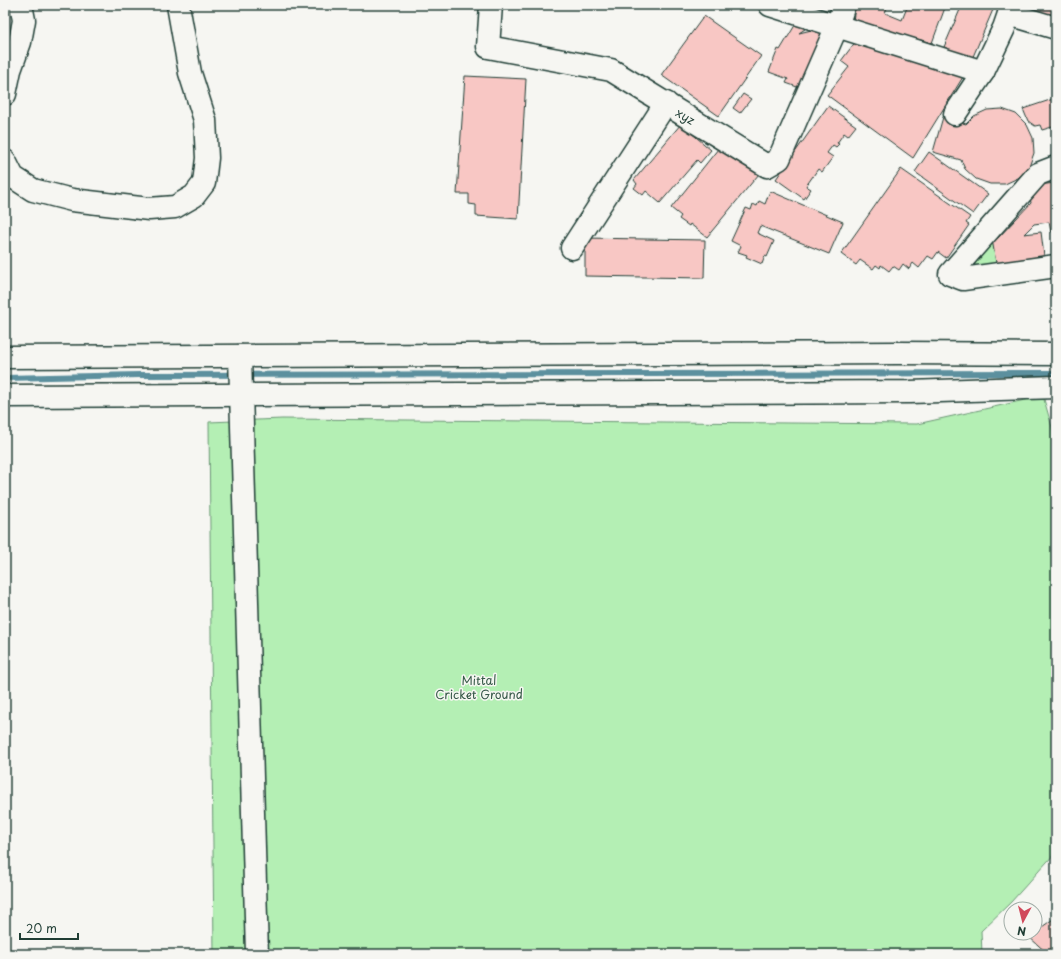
<svg xmlns="http://www.w3.org/2000/svg" width="1061" height="959" viewBox="0 0 1061 959" font-family="'Playpen Sans',sans-serif">
<rect width="100%" height="100%" fill="#f6f6f2"/>
<filter id="ink" filterUnits="userSpaceOnUse"><feTurbulence type="fractalNoise" baseFrequency=".025" numOctaves="2"/><feDisplacementMap in="SourceGraphic" scale="8" xChannelSelector="R" yChannelSelector="G"/><feConvolveMatrix kernelMatrix="1 2 1 2 8 2 1 2 1" color-interpolation-filters="sRGB"/></filter>
<g filter="url(#ink)">
<g fill="#b4efb4" stroke="#6a9674">
<path d="M990,230l11,37 -44,7z"/>
<path d="M1043,396l13,45v411l-45,50 -30,29 1,23h-768l-5,-532 73,-3 635,5z"/>
</g>
<g fill="none" stroke-linecap="round" stroke-linejoin="round">
<path stroke="#5b909e" stroke-width="6" d="M5,378l134,-3 917,-2"/>
</g>
<g fill="#f8c7c4" stroke="#1f3d34">
<path d="M855,5h33l-3,8 17,7 6,-15h38l-14,38 -79,-21z"/>
<path d="M962,5h33l-23,54 -28,-12z"/>
<path d="M1016,5h40v14z"/>
<path d="M704,16l57,40 -42,60 -58,-41z"/>
<path d="M800,17l5,12 -6,4 21,-5 6,9 -26,51 -14,-5 2,-4 -19,-7 9,-23 2,1z"/>
<path d="M859,37l104,40 -50,81 -86,-63 22,-28 -8,-6z"/>
<path d="M465,76l61,3 -8,140 -42,-3v-11l-7,-1v-10h-12z"/>
<path d="M743,94l8,5 -11,14 -7,-5z"/>
<path d="M1056,98v33l-2,1 -2,-5 -10,3 -2,-5 -5,1 -7,-5 -5,-12z"/>
<path d="M828,106l28,20 -8,10 -4,-3 -7,10 2,1 -3,3 -3,-2 -6,8 6,4 -11,15 -4,-3 -12,17 5,3 -7,10 -28,-20z"/>
<path d="M1002,109l14,5 11,11 6,13 1,15 -5,14 -11,11 -13,6h-15l-14,-5 -11,-10 -4,-9 -28,-8 10,-35 23,7 8,-8 13,-6z"/>
<path d="M681,124l30,26 -11,13 -3,-3 -37,43 -14,-12 -3,4 -9,-7 3,-4 -3,-4z"/>
<path d="M722,144l37,30 -52,63 -17,-13 -1,2 -10,-7 2,-3 -10,-8z"/>
<path d="M929,152l59,42 -15,20 -58,-42z"/>
<path d="M901,169l69,48 -4,6 3,2 -23,33 -8,-6 -5,7 -5,-3 -9,12 -6,-5 -4,6 -6,-5 -4,6 -6,-4 -4,5 -8,-6 -1,3 -4,-3 -3,4 -13,-9 -4,5 -15,-11z"/>
<path d="M1056,183v48l-5,1 -2,-10 -15,2 -10,10 17,-2 3,24 -48,7 -4,-24 6,-1 33,-35 -3,-17z"/>
<path d="M770,191l73,31 -14,32 -69,-28 -3,7 17,8 -7,16 -2,-1 -3,8 -16,-7 1,-2 -9,-3 3,-6 -10,-5 15,-33 5,2 2,-6 4,2 2,-5 6,3z"/>
<path d="M585,238l120,2 -1,38 -119,-2z"/>
<path d="M1056,917v37h-8l-20,-18 7,-3v-1z"/>
</g>
<g fill="none" stroke-linecap="round" stroke-linejoin="round">
<defs>
<g id="minor">
<path id="s1" d="M491,5l-3,42 123,23 156,96 12,-7 58,-133 7,-21"/>
<path d="M770,5l213,67"/>
<path d="M1009,14l47,14"/>
<path d="M5,94l5,-24 10,-28 4,-22 -3,-15"/>
<path d="M955,114l28,-42 21,-44 8,-23"/>
<path d="M5,161l8,16 20,13 39,10 77,9 26,-2 19,-11 10,-13 3,-25 -2,-38 -15,-47 -12,-68"/>
<path d="M1056,167l-18,7 -88,100 13,5 93,-13"/>
<path d="M572,248l94,-145"/>
<path d="M240,356l17,598"/>
<path d="M5,357l893,-4 158,1"/>
<path d="M5,396l905,-4 146,-5"/>
</g>
</defs>
<use href="#minor" stroke="#1f3d34" stroke-width="25"/>
<use href="#minor" stroke="#f6f6f2" stroke-width="22"/>
</g>
</g>
<g text-anchor="middle" dominant-baseline="central" stroke-width="3" stroke-linejoin="round" paint-order="stroke">
<g font-size="12" fill="#1f3d34" stroke="#f6f6f2">
<text stroke="none"><textPath href="#s1" startOffset="255">xyz</textPath></text>
</g>
<g font-size="12" fill="#355847" stroke="#f6f6f2">
<text x="479" y="680">Mittal<tspan x="479" dy="14">Cricket Ground</tspan></text>
</g>
</g>
<rect width="1061" height="959" fill="none" stroke="#f6f6f2" stroke-width="20"/>
<rect x="10" y="10" width="1041" height="939" fill="none" stroke="#1f3d34" stroke-width="1.5" filter="url(#ink)"/>
<g transform="translate(1023 921) rotate(187)"><circle r="19" fill="#f6f6f2" stroke="#a0aca6"/>
<path d="M0-3L7 15L0 10L-7 15Z" fill="#d1495b"/>
<text y="-6" font-size="11" font-weight="bold" text-anchor="middle" fill="#1f3d34">N</text>
</g>
<path d="M20 933v6h58v-6" fill="none" stroke="#1f3d34" stroke-width="2"/>
<text x="26" y="933" font-size="12" fill="#1f3d34" stroke="#f6f6f2" stroke-width="3" paint-order="stroke">20 m</text>
</svg>
